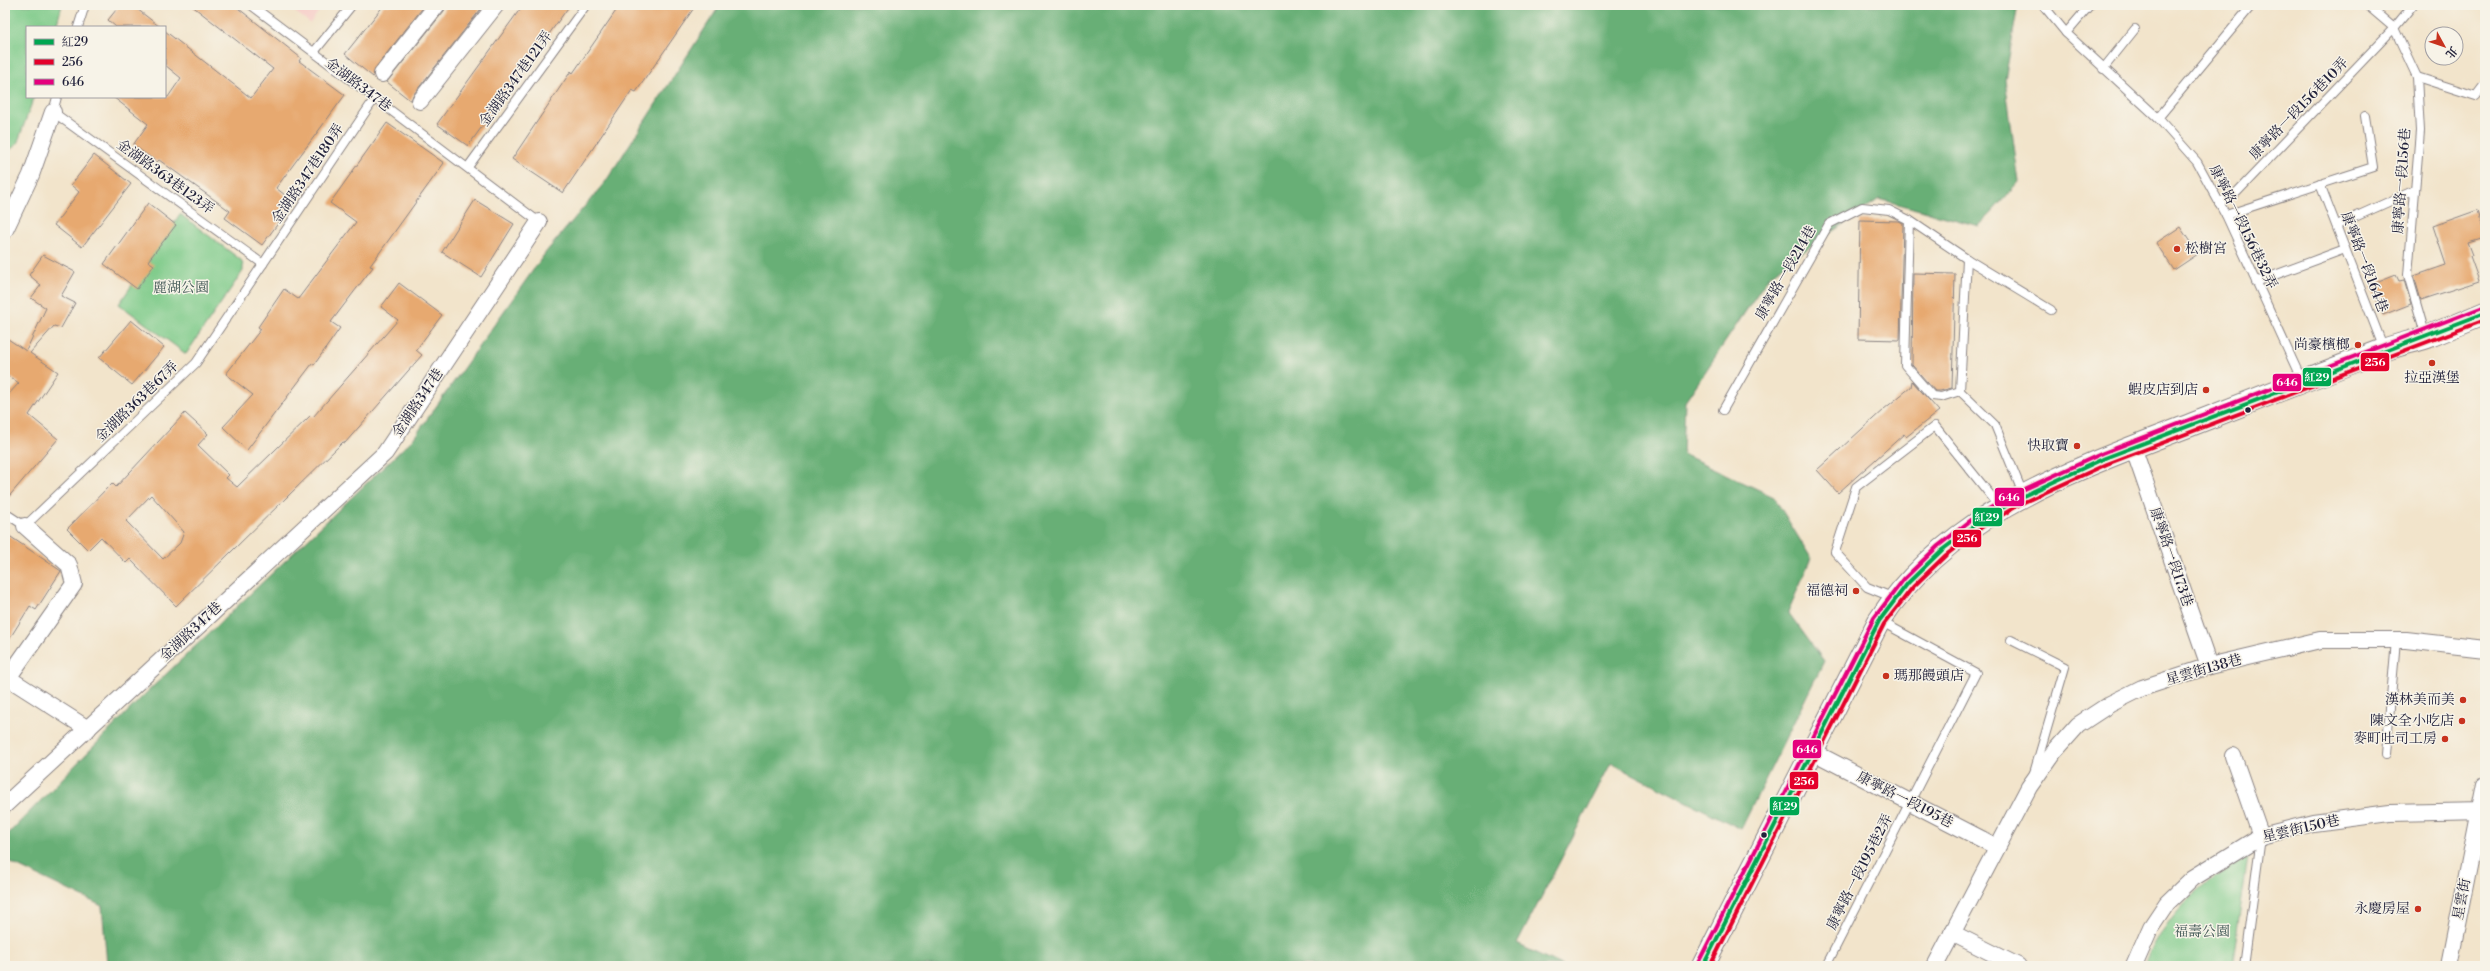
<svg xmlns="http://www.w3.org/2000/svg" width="2490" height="971" viewBox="0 0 2490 971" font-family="'Libre Bodoni','Noto Serif TC',serif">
<rect width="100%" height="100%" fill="#f7f3e8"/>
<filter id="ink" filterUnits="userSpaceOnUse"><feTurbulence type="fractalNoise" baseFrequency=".025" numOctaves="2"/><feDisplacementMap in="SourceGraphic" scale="8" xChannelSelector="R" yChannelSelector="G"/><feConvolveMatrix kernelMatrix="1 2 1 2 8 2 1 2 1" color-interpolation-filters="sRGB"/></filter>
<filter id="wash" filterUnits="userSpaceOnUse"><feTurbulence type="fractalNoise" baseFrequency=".012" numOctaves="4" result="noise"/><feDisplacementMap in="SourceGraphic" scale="16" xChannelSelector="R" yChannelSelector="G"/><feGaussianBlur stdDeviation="0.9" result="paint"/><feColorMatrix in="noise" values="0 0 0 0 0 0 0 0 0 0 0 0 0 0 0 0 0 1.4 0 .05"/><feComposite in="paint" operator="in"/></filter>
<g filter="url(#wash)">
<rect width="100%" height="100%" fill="#f2e4cb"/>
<path fill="#f7d0ca" d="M286,5h38l-14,18z"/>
<g fill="#7fcb8a" stroke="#507662">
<path d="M5,5h57l-6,22h-29v70h7l-17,47 -12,10z"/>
<path d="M180,214l61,46 2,5v6l-57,83 -67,-50z"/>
<path d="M2248,857l-16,109h-88c26,-57 51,-78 104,-109z"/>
</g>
<path fill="#67af76" stroke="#446858" d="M720,5h1298l-13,75 14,102 -40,44 -100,-27 -109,76 -85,127 -2,52 91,43 37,61 -23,54 36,49 -83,168 -130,-66 -94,181 46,22h-1451l-5,-2 -5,-58 -97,-46v-23l138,-141 270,-257 133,-187 60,-71z"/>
<g id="blocks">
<g fill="#e7a970" fill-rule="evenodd">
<path d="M120,5h12l28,22h-44l-8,-7z"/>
<path d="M191,5h43l67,53 -2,3 46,34 -69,93 18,14 -32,43 -37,-27 5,-7 -71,-51 -2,2 -24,-17 15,-21 -35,-27h55l13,-19 -16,-13v-34l86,67 22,-29z"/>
<path d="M384,5h41l-50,63 -2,9 -28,-23z"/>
<path d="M446,5h38l-71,90 -2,6 -24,-19 57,-71z"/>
<path d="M523,5h47l-102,141 -31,-22z"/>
<path d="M620,5h76l-60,87 -4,-2 -69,103 -51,-34 59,-88 2,2z"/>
<path d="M387,123l57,40 -74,103 3,1 -42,55 9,6 -26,37 -2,-1 -65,86 -24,-23 30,-32 -27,-21 35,-45 -3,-2 26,-38 14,10 58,-77 -26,-19z"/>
<path d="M94,155l37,29 -49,63 -28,-22 25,-33 -8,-7z"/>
<path d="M475,200l39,24 -33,53 -39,-25z"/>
<path d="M148,203l28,22 -28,36 6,4 -17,24 -33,-25z"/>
<path d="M2478,210l7,27 -17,5 5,13 -3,1 9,25 -58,19 -7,-24 32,-11 -13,-39z"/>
<path d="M1860,220l39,1 4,2 -3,117 -42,-1z"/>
<path d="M2180,227l18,27 -24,16 -18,-27z"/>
<path d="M43,255l32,17 -14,24 14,7 -14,25 -7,-2 -24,27 28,19 -29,43 29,24 -53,62v-103l14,-15 -14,-9v-37l21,14 20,-43 -15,-10 10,-13 -12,-10z"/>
<path d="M1913,273l42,1 -3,114 -12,3h-5l-23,-26z"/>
<path d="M2396,275l3,6 5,-1 7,24 -28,11 -12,-30z"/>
<path d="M399,283l43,32 -26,35 6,5 -77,88 -2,-1 -167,164 -46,-47 -4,4 -25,-26 -13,13 -21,-21 45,-46 4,4 69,-74 23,21 -10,11 31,30 -3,3 11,9 74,-72 2,2 85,-97 -17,-13zM151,495l33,37 -4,11 -17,16 -37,-38z"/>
<path d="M131,320l33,27 -32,38 -33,-27z"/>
<path d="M1912,381l27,30 -33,26 -2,-3 -66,59 -21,-23 67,-61 27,-22z"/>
<path d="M5,533l56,38 -25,39 -6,-4 -25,40z"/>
</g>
</g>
</g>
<g filter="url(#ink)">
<use href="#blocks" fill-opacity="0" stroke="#8a8383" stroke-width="1"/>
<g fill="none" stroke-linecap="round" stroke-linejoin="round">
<defs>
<g id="lane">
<path d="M251,5l288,217"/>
<path d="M2043,5l23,28 92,85 39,44 29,53 76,166"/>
<path d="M2367,5l27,23 23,49 3,54 -12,144 18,62"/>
<path d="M78,27l7,-22"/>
<path d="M2066,33l24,-28"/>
<path d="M314,52l38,-47"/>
<path d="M2103,69l32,-40"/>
<path d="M2417,77l59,19 9,-12"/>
<path d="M57,97l-4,15 210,152"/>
<path d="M2158,118l94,-113"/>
<path d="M468,167l118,-162"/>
<path d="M2320,184l64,165"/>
<path d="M2219,203l18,-11 157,-164 19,-23"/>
<path d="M2226,215l147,-48 -8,-51"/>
<path d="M1909,220l-4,145 27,31 9,1 19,-6 35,34 28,69"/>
<path d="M2337,225l78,-35"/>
<path d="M2256,282l89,-33"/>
<path d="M1960,391l7,-132"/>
<path d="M1723,410l106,-186 33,-17 27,3 20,10 58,39 84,51"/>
<path d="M5,513l20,13 171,-163 179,-265"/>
<path d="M1894,598l-27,-11 -32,-35 21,-65 79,-61 65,81"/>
<path d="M2011,640l54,27 -31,106"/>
<path d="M2386,754l10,-114"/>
<path d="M1826,966l150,-293 -96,-52"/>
<path d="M2244,966l17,-129"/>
</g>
<g id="street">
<path d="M382,74l55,-69"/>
<path d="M420,101l76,-96"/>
<path d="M5,230l26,-55 22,-63"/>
<path d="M2133,447l76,219"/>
<path d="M5,676l83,53"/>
<path d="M8,678l66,-94 -5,-19 -44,-39"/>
<path d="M1813,752l184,95"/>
<path d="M2233,756l28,80"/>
<path d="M5,805l380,-352 154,-231"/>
<path d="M1952,933l66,33"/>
<path d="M1935,966l94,-179 24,-34 25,-28 32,-21 32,-16 67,-22 111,-26h86l79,9"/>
<path d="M2134,966l17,-39 16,-24 26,-25 68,-42 52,-13 77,-10 95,-2"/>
<path d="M2449,966l36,-182"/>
</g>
<path id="secondary" d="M1703,966l176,-345c71,-110 198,-152 314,-197 63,-25 125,-49 188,-73 15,-6 31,-9 46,-14 20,-8 39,-16 58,-24"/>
</defs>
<use href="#lane" stroke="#8a8383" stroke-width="10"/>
<use href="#street" stroke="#8a8383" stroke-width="18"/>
<use href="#secondary" stroke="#8a8383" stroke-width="24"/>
<use href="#lane" stroke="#fff" stroke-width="8"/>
<use href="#street" stroke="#fff" stroke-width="16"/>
<use href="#secondary" stroke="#fff" stroke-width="22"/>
<defs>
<path id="bus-1" d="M1703,966l176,-345 29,-38 34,-33 37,-28 40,-24 86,-40 380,-145"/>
<path id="bus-2" d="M1710,966l174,-342 29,-37 33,-32 36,-28 40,-24 85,-39 378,-144"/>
<path id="bus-3" d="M1698,963l176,-345 30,-39 34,-33 37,-29 41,-24 87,-40 380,-146"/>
</defs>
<use href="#bus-1" stroke="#f7f3e8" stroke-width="7"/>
<use href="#bus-2" stroke="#f7f3e8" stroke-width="7"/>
<use href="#bus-3" stroke="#f7f3e8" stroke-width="7"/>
<use href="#bus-1" stroke="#00a651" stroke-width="4"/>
<use href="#bus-2" stroke="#e4002b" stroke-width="4"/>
<use href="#bus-3" stroke="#e5007d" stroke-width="4"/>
</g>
</g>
<g fill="#c8321e" stroke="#f7f3e8" stroke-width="1.5">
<circle cx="2177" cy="249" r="4"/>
<circle cx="2358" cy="345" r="4"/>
<circle cx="2432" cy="363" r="4"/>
<circle cx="2206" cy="390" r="4"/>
<circle cx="2077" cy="446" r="4"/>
<circle cx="1856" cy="591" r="4"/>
<circle cx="1886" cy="676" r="4"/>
<circle cx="2463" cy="700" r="4"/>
<circle cx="2462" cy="721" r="4"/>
<circle cx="2445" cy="739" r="4"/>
<circle cx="2418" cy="909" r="4"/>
</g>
<g fill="#22223b" stroke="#f7f3e8" stroke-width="1.5">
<circle cx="2248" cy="410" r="3.5"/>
<circle cx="1764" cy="835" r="3.5"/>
</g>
<g text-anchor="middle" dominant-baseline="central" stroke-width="3" stroke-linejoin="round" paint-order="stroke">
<g font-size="14" fill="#22223b" stroke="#f7f3e8">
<text transform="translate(516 79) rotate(-54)">金湖路347巷121弄</text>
<text transform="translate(358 85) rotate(37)">金湖路347巷</text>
<text transform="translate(2299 109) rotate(-46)">康寧路一段156巷10弄</text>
<text transform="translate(308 174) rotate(-56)">金湖路347巷180弄</text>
<text transform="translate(165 177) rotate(36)">金湖路363巷123弄</text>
<text transform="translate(2402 181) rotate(-86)">康寧路一段156巷</text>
<text transform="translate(2243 227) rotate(64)">康寧路一段156巷32弄</text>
<text transform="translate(2364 262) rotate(69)">康寧路一段164巷</text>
<text transform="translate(1786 273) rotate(-60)">康寧路一段214巷</text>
<text transform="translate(137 402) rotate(-44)">金湖路363巷67弄</text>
<text transform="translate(418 403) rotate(-56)">金湖路347巷</text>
<text transform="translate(2171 557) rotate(71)">康寧路一段173巷</text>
<text transform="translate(191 632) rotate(-43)">金湖路347巷</text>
<text transform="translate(2204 670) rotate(-16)">星雲街138巷</text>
<text transform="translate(1905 800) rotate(27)">康寧路一段195巷</text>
<text transform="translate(2301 829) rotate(-13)">星雲街150巷</text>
<text transform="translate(1860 872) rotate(-63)">康寧路一段195巷2弄</text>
<text transform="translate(2462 899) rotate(-79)">星雲街</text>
</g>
<g font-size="14" fill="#22223b" stroke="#f7f3e8" text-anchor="end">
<text x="2185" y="249" text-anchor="start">松樹宮</text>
<text x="2350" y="345">尚豪檳榔</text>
<text x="2432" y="378" text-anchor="middle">拉亞漢堡</text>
<text x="2198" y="390">蝦皮店到店</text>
<text x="2069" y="446">快取寶</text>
<text x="1848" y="591">福德祠</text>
<text x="1894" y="676" text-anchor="start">瑪那饅頭店</text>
<text x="2455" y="700">漢林美而美</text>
<text x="2454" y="721">陳文全小吃店</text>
<text x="2437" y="739">麥町吐司工房</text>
<text x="2410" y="909">永慶房屋</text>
</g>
<g font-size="14" fill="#3e5553" stroke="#f7f3e8">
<text x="181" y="288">麗湖公園</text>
<text x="2202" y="932">福壽公園</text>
</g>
</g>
<g stroke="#f7f3e8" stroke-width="1.5">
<rect x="2360" y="352" width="30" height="20" rx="4" fill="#e4002b"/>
<rect x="2302" y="367" width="30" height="20" rx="4" fill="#00a651"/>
<rect x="2272" y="373" width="30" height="19" rx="4" fill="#e5007d"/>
<rect x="1994" y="487" width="31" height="20" rx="4" fill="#e5007d"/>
<rect x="1972" y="507" width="31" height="20" rx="4" fill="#00a651"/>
<rect x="1952" y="529" width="30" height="19" rx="4" fill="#e4002b"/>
<rect x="1792" y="739" width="30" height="20" rx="4" fill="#e5007d"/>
<rect x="1789" y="771" width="30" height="19" rx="4" fill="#e4002b"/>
<rect x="1769" y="796" width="31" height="20" rx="4" fill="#00a651"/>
</g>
<g font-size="11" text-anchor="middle" font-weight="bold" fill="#fff">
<text x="2375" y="366">256</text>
<text x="2317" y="381">紅29</text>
<text x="2287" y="386">646</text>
<text x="2009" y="501">646</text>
<text x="1987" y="521">紅29</text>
<text x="1967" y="542">256</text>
<text x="1807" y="753">646</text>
<text x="1804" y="785">256</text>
<text x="1785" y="810">紅29</text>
</g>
<rect width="2490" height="971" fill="none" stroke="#f7f3e8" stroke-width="20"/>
<rect x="26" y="26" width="140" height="72" fill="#f7f3e8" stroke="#a29fa3"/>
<rect x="34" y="39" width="20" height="6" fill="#00a651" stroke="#a29fa3"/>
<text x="62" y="46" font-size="12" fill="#22223b">紅29</text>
<rect x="34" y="59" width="20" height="6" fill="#e4002b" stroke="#a29fa3"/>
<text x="62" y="66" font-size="12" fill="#22223b">256</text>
<rect x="34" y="79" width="20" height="6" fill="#e5007d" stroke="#a29fa3"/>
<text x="62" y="86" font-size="12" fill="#22223b">646</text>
<g transform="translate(2444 46) rotate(130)"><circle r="19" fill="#f7f3e8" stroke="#a29fa3"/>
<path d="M0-3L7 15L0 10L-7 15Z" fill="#c8321e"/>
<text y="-6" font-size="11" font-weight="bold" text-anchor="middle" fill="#22223b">北</text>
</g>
</svg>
